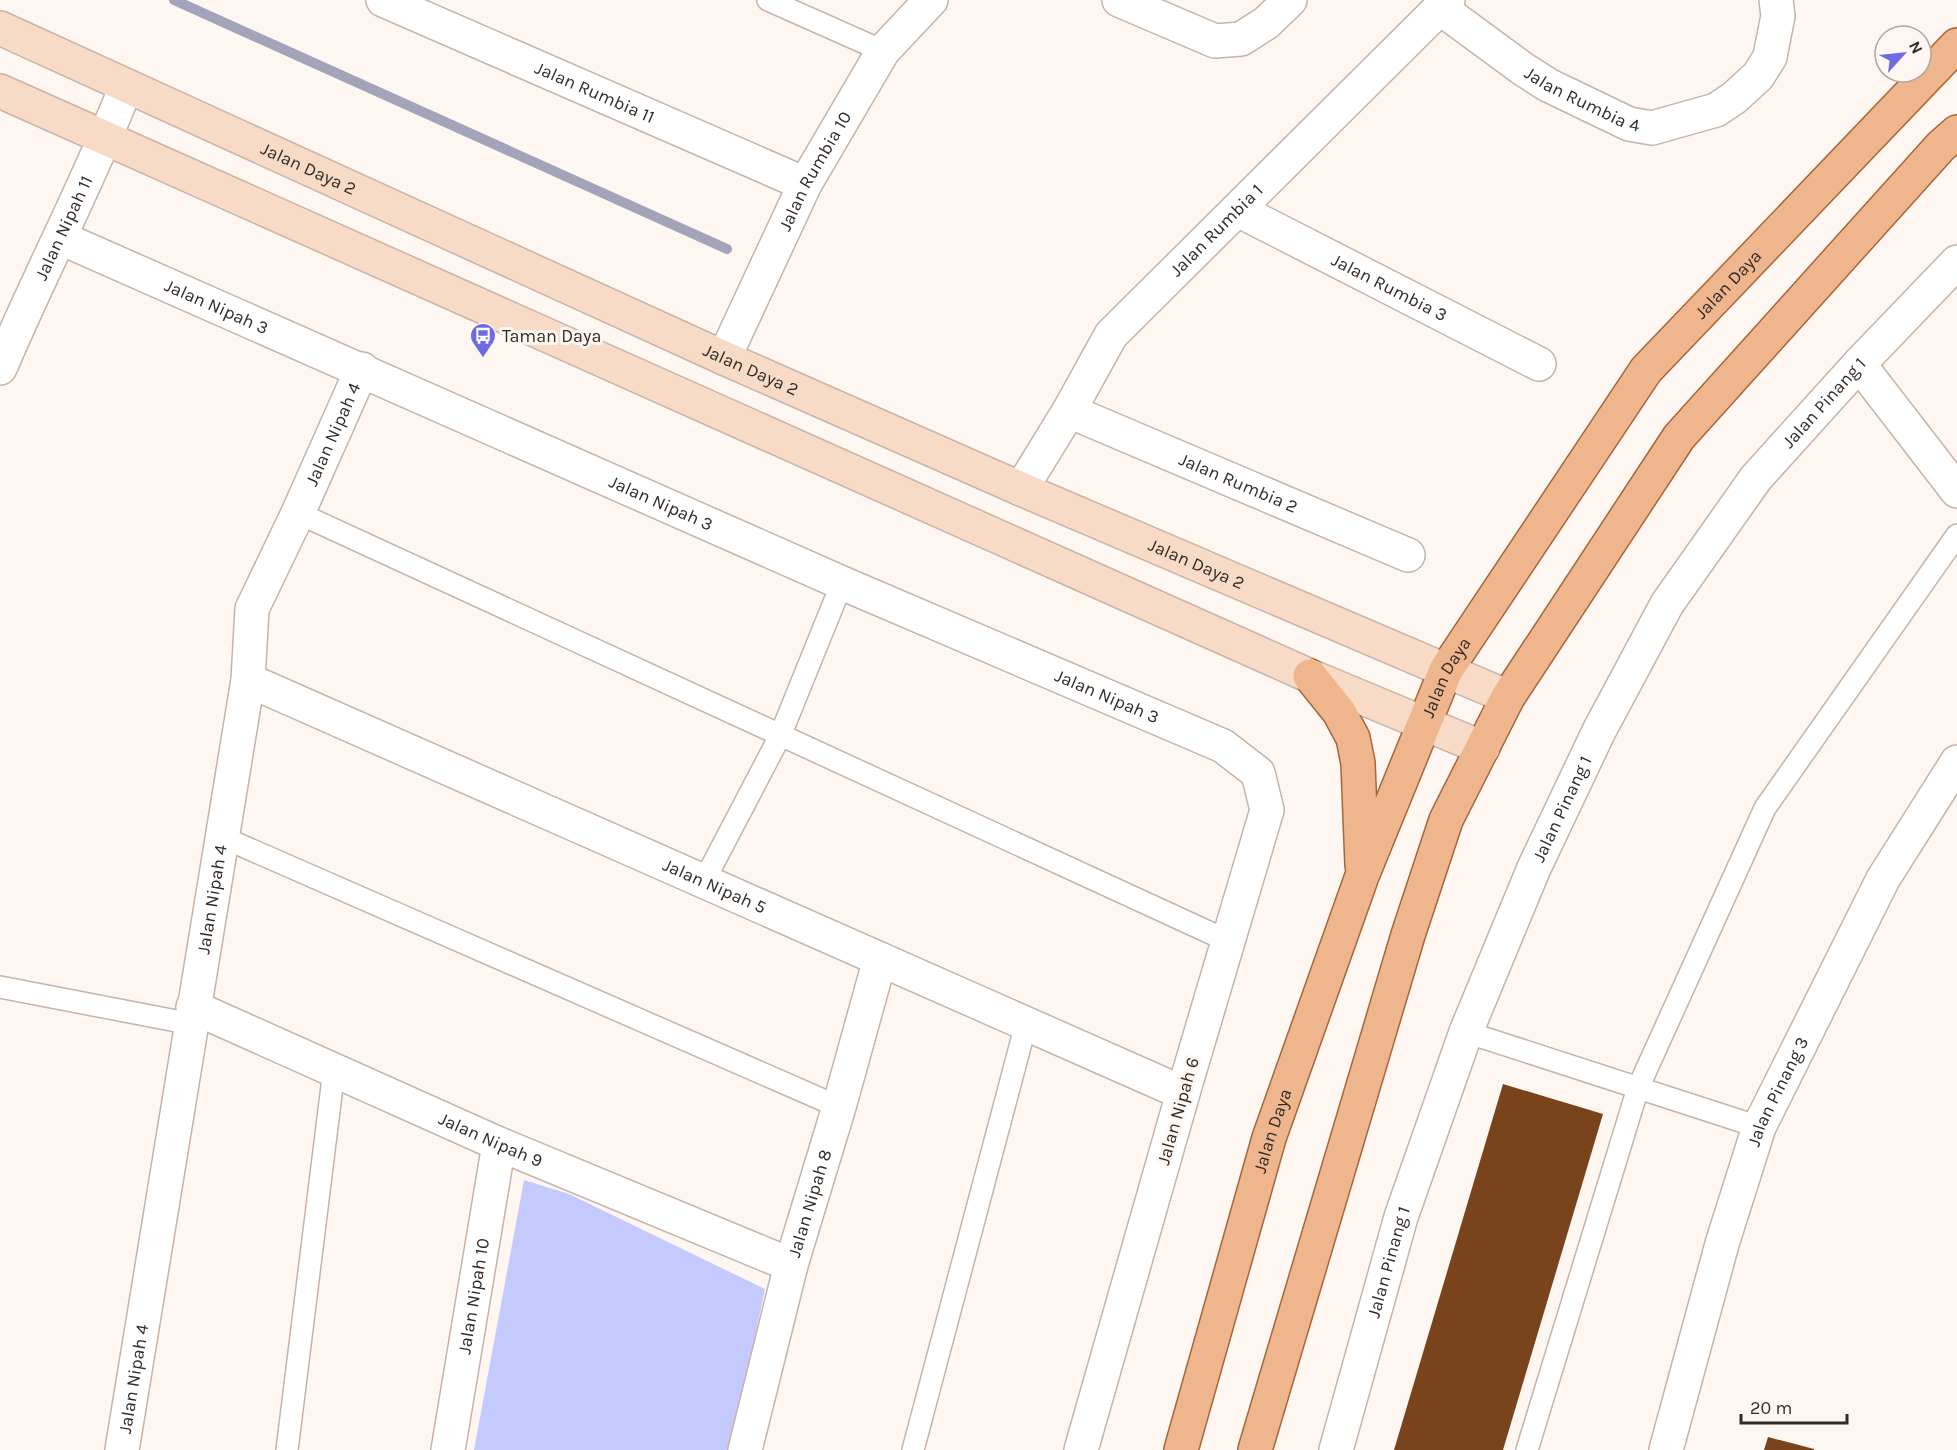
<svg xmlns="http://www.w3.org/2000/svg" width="1957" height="1450" viewBox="0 0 1957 1450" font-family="Karla,sans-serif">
<rect width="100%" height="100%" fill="#fef6f1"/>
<path fill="#c4cafe" d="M524,1180l45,14 196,95 -34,161h-257z"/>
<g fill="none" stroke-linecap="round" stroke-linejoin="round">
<path stroke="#a3a3b9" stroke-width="10" d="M174,0l553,249"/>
</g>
<g fill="#79441c">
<path d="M1503,1084l100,30 -100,336h-109z"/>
<path d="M1768,1437l46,12v1h-50z"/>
</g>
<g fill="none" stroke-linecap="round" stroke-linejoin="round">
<defs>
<g id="service">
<path d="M768,0l115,51"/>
<path d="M298,513l930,428"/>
<path d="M222,837l617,270"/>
<path d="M704,881l76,-145 62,-153"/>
<path d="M0,987l192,37"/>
<path d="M1466,1032l293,95"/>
<path d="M287,1450l47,-380"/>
<path d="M913,1450l113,-426"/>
<path d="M1527,1450l111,-362 127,-280 192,-273"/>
</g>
<g id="minor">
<path id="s1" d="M383,0l422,184"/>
<path d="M1119,0l96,41 26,-2 25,-16 24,-23"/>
<path id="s2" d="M1440,8l83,61 25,16 81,39 23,4 64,-18 18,-12 24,-22 12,-19 2,-11 6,-30 -2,-16"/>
<path id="s3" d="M1238,210l301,154"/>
<path id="s4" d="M61,238l781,345 381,163 35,27 9,37 -84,283 -102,357"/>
<path id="s5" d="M724,358l81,-174 78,-133 48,-51"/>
<path d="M1859,364l98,127"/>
<path id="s6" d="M0,368c40,-94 88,-185 126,-281"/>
<path id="s7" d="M1069,411l339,144"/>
<path id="s8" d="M1021,489l48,-78 42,-76 337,-335"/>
<path id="s9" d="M248,680l935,413"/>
<path id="s10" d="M193,1007l306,137 292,121"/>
<path id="s11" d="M122,1450l126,-770 4,-71 46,-96 64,-144"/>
<path id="s12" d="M448,1450l51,-306"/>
<path id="s13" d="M745,1450l46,-185 48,-158 41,-148"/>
<path id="s14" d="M1336,1450l65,-233 65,-185 68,-164 65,-137 68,-127 89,-126 103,-114 98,-102"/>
<path id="s15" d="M1666,1450l56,-206 37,-117 124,-248 74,-117"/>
</g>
<g id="secondary">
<path id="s16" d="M0,28l724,330 297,131 487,208"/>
<path d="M0,91l1310,585 173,72"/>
</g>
<g id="primary">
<path d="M1310,676l29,36 14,26 5,25 4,102"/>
<path id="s17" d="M1181,1450l88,-312 93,-262 84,-206 200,-300 311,-325"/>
<path d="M1255,1450l153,-515 38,-115 62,-123 171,-260 262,-291 16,-14"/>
</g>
</defs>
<use href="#service" stroke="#c7b3a7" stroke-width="24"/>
<use href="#minor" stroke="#c7b3a7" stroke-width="36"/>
<use href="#secondary" stroke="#c7b3a7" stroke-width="36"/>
<use href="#primary" stroke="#a76639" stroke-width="36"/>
<use href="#service" stroke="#fff" stroke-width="21"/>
<use href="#minor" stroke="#fff" stroke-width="33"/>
<use href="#secondary" stroke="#f7dbc6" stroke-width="33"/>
<use href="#primary" stroke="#efb68e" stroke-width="33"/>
</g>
<defs>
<symbol id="bus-pin" viewBox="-11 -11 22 30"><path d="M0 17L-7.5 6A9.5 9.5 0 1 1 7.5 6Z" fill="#6d6ce6" stroke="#fef6f1"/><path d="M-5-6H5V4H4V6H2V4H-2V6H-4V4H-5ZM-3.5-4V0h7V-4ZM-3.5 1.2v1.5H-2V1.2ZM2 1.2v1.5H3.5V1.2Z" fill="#fff"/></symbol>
</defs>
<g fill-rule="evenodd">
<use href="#bus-pin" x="468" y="321" width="30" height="40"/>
</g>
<g text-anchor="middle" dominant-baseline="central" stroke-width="6" stroke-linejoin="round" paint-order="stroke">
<g font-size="18" fill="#332b27" stroke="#fef6f1">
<text stroke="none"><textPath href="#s1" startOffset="231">Jalan Rumbia 11</textPath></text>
<text stroke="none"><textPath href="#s2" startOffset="170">Jalan Rumbia 4</textPath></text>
<text stroke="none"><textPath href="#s16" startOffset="339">Jalan Daya 2</textPath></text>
<text stroke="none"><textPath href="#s5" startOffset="208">Jalan Rumbia 10</textPath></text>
<text stroke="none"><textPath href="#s6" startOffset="154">Jalan Nipah 11</textPath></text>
<text stroke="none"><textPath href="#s8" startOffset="327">Jalan Rumbia 1</textPath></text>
<text stroke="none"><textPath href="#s17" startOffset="1304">Jalan Daya</textPath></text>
<text stroke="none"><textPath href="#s3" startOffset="170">Jalan Rumbia 3</textPath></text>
<text stroke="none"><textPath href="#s4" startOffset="170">Jalan Nipah 3</textPath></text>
<text stroke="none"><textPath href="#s16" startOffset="825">Jalan Daya 2</textPath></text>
<text stroke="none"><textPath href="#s14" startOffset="1167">Jalan Pinang 1</textPath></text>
<text stroke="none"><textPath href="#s11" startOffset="1044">Jalan Nipah 4</textPath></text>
<text stroke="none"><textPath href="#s7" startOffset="184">Jalan Rumbia 2</textPath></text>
<text stroke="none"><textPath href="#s4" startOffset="656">Jalan Nipah 3</textPath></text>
<text stroke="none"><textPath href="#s16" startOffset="1311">Jalan Daya 2</textPath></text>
<text stroke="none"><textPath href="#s17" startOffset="818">Jalan Daya</textPath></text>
<text stroke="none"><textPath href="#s4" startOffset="1142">Jalan Nipah 3</textPath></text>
<text stroke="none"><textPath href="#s14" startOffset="681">Jalan Pinang 1</textPath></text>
<text stroke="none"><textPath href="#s9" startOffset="510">Jalan Nipah 5</textPath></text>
<text stroke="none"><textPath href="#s11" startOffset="558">Jalan Nipah 4</textPath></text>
<text stroke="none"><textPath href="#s15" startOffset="376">Jalan Pinang 3</textPath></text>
<text transform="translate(1178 1111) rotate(-74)">Jalan Nipah 6</text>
<text stroke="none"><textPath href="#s17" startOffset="332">Jalan Daya</textPath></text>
<text stroke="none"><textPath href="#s10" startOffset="326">Jalan Nipah 9</textPath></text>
<text stroke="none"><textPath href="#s13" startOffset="255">Jalan Nipah 8</textPath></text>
<text stroke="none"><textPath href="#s14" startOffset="195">Jalan Pinang 1</textPath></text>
<text stroke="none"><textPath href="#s12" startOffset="156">Jalan Nipah 10</textPath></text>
<text stroke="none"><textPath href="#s11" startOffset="72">Jalan Nipah 4</textPath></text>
</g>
<g font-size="18" fill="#332b27" stroke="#fef6f1" text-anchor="start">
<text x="502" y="336">Taman Daya</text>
</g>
</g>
<g transform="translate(1903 54) rotate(63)"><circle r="28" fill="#fef6f1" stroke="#ada5a0" stroke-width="1.5"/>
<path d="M0-4.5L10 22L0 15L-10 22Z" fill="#6d6ce6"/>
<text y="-9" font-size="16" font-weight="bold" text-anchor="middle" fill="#332b27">N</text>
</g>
<path d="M1741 1414v9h106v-9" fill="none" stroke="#332b27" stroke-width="3"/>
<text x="1750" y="1414" font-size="18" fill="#332b27" stroke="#fef6f1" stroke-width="4.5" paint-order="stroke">20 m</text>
</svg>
